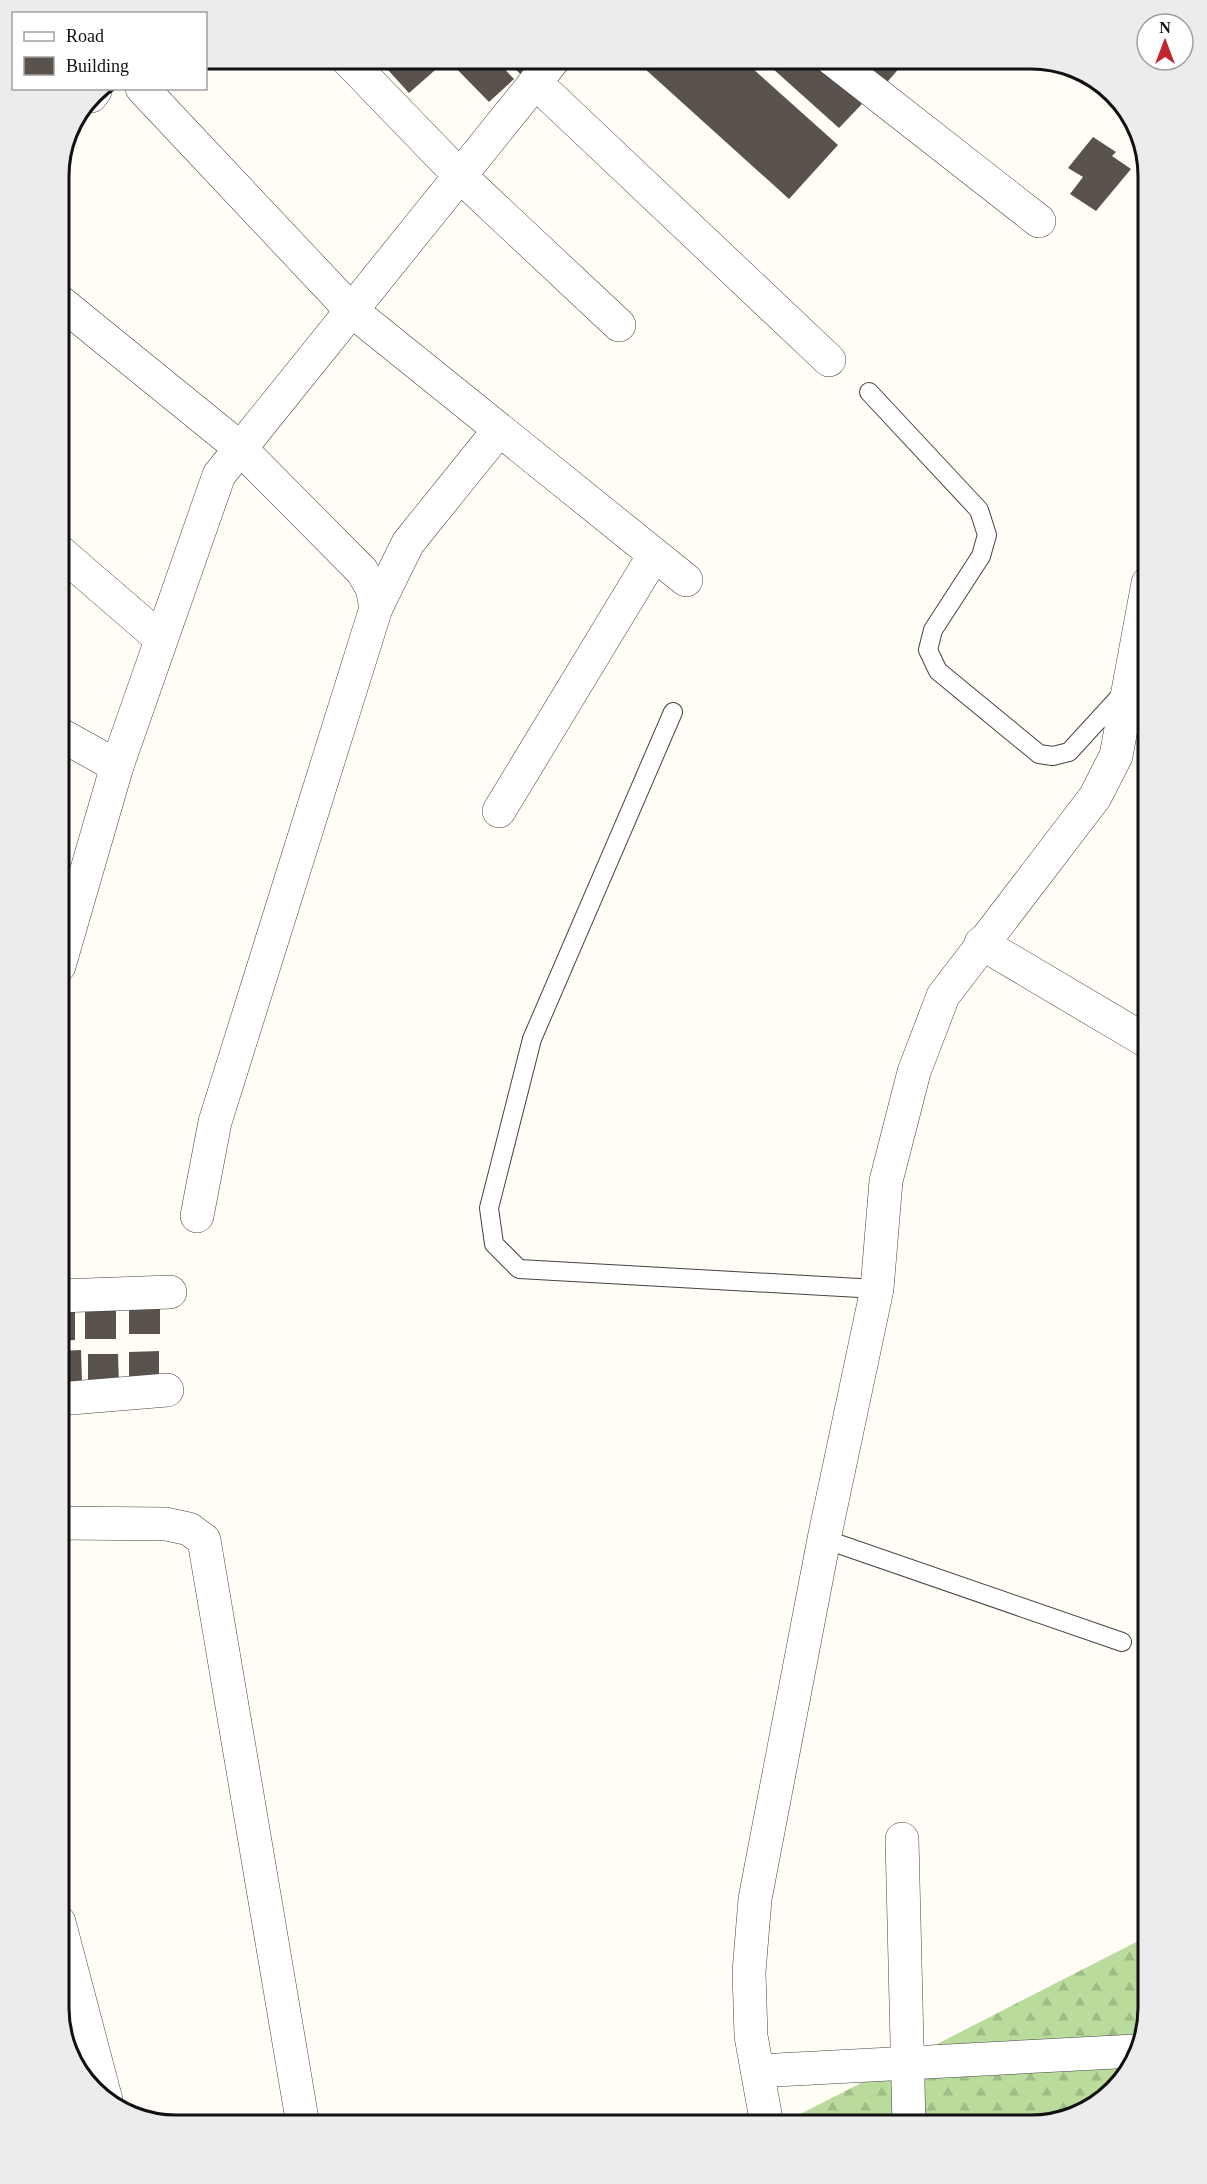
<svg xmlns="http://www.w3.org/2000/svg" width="1207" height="2184" viewBox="0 0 1207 2184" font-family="Georgia,serif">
<defs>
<pattern id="forest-firs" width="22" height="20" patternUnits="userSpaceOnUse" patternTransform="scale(1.5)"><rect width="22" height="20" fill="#b9dc9c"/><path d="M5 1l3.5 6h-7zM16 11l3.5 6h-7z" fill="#9ebc85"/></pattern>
</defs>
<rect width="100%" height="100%" fill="#fffdf5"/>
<path fill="url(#forest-firs)" d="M1148,1936v72l-19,65 -53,43 -45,9h-252z"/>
<g fill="#5a524d">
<path d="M378,59h59l5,5 -33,29z"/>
<path d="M447,59h48l19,20 -25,23z"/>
<path d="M506,59h37l-20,18z"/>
<path d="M634,59h108l96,86 -49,54z"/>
<path d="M762,59h50l50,45 -23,24z"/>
<path d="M865,59h42l-24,28 -25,-20z"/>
<path d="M1093,137l23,15 -4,4 19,13 -35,42 -26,-17 13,-17 -15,-9z"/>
<rect x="129" y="1304" width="31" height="30"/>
<rect x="85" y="1309" width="31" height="30"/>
<path d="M59,1310h16v30l-16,1z"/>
<path d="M81,1350l1,33h-23v-32z"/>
<path d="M159,1351v30h-30v-29z"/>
<path d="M88,1354h30l1,30h-31z"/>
<path d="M67,1413l2,32h-10v-31z"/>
</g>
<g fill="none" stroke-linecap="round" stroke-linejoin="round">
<defs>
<g id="lane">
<path d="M869,392l110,118 8,25 -6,21 -48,74 -5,20 10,21 101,83 14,2 16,-4 54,-59"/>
<path d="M673,712l-141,327 -43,169 5,36 25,25 358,20"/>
<path d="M824,1539l298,103"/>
</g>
<g id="street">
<path d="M347,59l112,116 160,150"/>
<path d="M832,59l207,162"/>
<path d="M535,82l294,278"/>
<path d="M142,88l209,222 335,270"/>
<path d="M91,96l4,-5"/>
<path d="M59,301l181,147 122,123 10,17 4,20 -161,514 -18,94"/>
<path d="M59,551l102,88"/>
<path d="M376,608l32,-65 91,-113"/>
<path d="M59,734l58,32"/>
<path d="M499,811l155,-256"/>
<path d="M981,943l167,99"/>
<path d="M59,966l58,-200 102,-291 335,-416"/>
<path d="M59,1296l111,-4"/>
<path d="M59,1399l108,-9"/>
<path d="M59,1523l107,1 23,5 15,11 99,585"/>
<path d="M902,1839l7,286"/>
<path d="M59,1922l47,178"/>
<path d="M758,2071l377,-20"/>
<path d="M767,2125l-16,-89 -2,-64 6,-73 69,-360 53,-250 9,-108 28,-109 29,-76 152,-199 21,-41 32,-173"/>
</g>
</defs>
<use href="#lane" stroke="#444" stroke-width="20"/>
<use href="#street" stroke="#444" stroke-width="34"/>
<use href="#lane" stroke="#fff" stroke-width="18"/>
<use href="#street" stroke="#fff" stroke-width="33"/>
</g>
<path d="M0 0H1207V2184H0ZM176 69H1031A107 107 0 0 1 1138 176V2008A107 107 0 0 1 1031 2115H176A107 107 0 0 1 69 2008V176A107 107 0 0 1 176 69Z" fill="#ececec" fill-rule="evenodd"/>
<path fill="none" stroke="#111" stroke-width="3" d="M176 69H1031A107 107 0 0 1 1138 176V2008A107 107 0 0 1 1031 2115H176A107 107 0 0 1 69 2008V176A107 107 0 0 1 176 69Z"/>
<rect x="12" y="12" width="195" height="78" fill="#ffffff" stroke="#a0a0a0" stroke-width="1.5"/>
<rect x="24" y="32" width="30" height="9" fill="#ffffff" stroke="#a0a0a0" stroke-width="1.5"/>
<text x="66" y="42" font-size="18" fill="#111111">Road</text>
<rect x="24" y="57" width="30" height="18" fill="#5a524d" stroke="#a0a0a0" stroke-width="1.5"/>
<text x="66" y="72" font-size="18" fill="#111111">Building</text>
<g transform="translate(1165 42)"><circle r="28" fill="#ffffff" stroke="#a0a0a0" stroke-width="1.5"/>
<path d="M0-4.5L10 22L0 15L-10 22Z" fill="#c4262e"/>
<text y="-9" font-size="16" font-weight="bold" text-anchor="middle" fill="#111111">N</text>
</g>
</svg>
